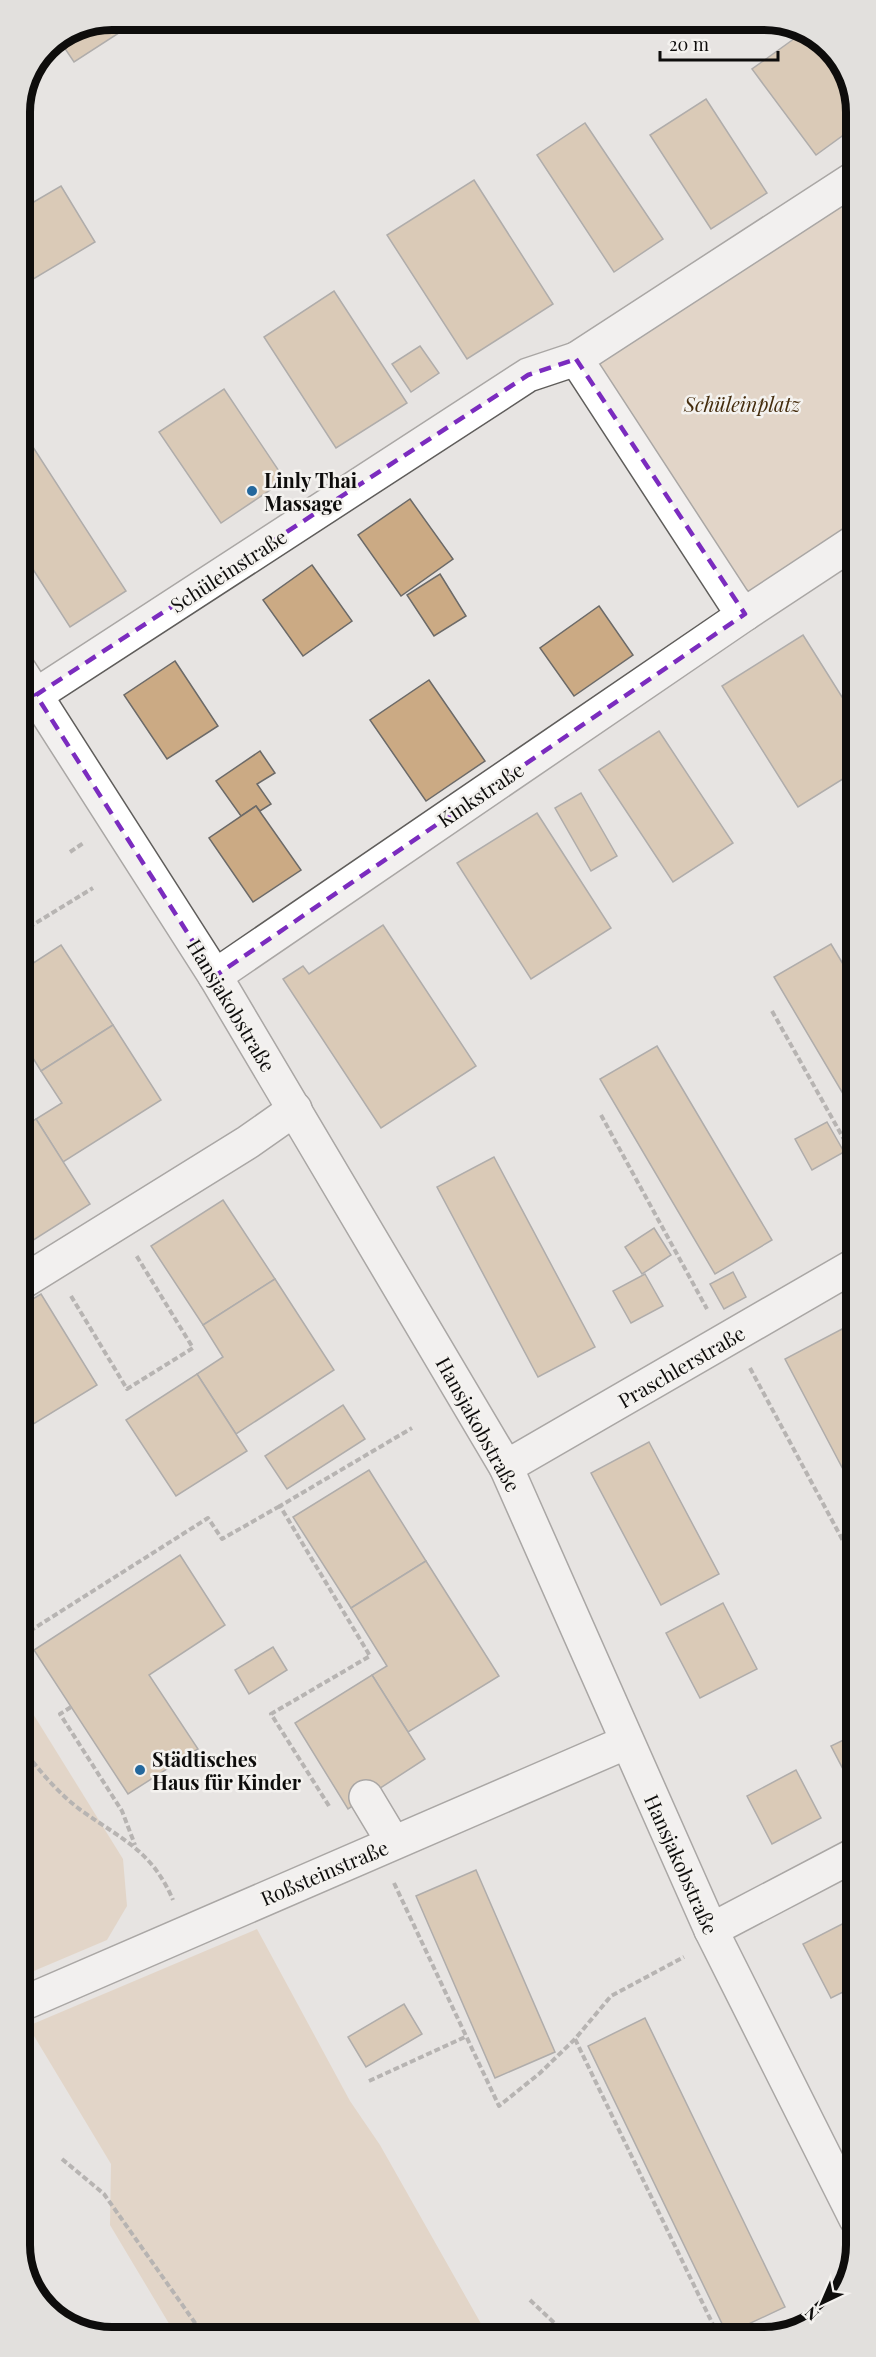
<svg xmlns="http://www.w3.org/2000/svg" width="876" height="2357" viewBox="0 0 876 2357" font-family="'Playfair Display',serif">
<rect width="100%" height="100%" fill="#e7e4e2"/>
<g fill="#dcc4a9">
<path d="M853,198l1,334 -117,75 -151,-238z"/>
<path d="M22,1696l101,163 4,47 -20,34 -85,36z"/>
<path d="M257,1929l93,172 30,44 108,191 -311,1 -67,-112 1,-61 -83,-138z"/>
</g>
<g fill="#cbaa84" stroke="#6c6a68" stroke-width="1.5">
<path d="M112,20h27l-65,42 -14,-21z"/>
<path d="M802,33l23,9 28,45v41l-37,27 -64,-86z"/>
<path d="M706,99l61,94 -56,36 -61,-94z"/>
<path d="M585,123l78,116 -49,33 -77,-117z"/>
<path d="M474,180l79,124 -86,55 -80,-124z"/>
<path d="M61,186l34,56 -75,45v-77z"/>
<path d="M334,291l73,112 -71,45 -72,-111z"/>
<path d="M420,346l19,27 -28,19 -19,-28z"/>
<path d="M224,389l61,91 -64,43 -62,-91z"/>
<path d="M20,427l106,164 -56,36 -50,-78z"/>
<path d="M410,499l43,60 -52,37 -43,-61z"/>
<path d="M312,565l40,56 -49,35 -40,-56z"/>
<path d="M440,574l26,42 -32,20 -27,-41z"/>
<path d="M599,606l34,49 -59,41 -34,-48z"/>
<path d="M803,635l51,81v56l-56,35 -76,-121z"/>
<path d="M175,661l43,65 -51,33 -43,-64z"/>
<path d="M429,680l56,81 -59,40 -56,-81z"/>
<path d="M659,731l74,112 -60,39 -74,-112z"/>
<path d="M260,751l15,22 -18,11 14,20 -11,7 -4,-5 -15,10 -25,-35z"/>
<path d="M581,793l36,63 -26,15 -36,-63z"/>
<path d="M256,806l45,64 -48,32 -44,-64z"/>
<path d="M537,813l74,115 -80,51 -74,-116z"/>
<path d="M383,925l93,141 -95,62 -98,-149 20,-13 6,8z"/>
<path d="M831,944l24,40v130l-81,-137z"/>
<path d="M61,945l52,80 -72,46 -20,-32v-68z"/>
<path d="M113,1025l48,75 -98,62 -27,-43 26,-16 -21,-32z"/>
<path d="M657,1046l115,194 -57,34 -115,-195z"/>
<path d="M36,1119l54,85 -69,44v-119z"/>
<path d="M827,1122l17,30 -32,18 -17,-31z"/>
<path d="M494,1157l101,190 -57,30 -101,-190z"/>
<path d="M223,1200l52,79 -72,46 -52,-79z"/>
<path d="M654,1228l17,27 -29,19 -17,-27z"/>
<path d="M733,1272l13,25 -22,12 -14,-25z"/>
<path d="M645,1274l18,32 -32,17 -18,-32z"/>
<path d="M275,1279l59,91 -98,64 -39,-60 26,-17 -20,-32z"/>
<path d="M41,1294l56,91 -75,46 -1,-125z"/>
<path d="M842,1329l13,25v138l-70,-133z"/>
<path d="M197,1374l50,77 -71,45 -50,-76z"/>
<path d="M343,1405l22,34 -78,50 -22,-33z"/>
<path d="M649,1442l70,132 -58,31 -70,-132z"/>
<path d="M369,1470l57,91 -75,47 -58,-91z"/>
<path d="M180,1555l45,70 -76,50 49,74 -70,45 -94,-144z"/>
<path d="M426,1561l73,115 -91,56 -36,-57 15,-9 -36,-58z"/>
<path d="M723,1603l34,66 -57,29 -34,-65z"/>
<path d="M273,1647l14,23 -38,24 -14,-24z"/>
<path d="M372,1675l53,84 -77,50 -53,-86z"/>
<path d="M856,1734v60l-25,-48z"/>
<path d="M796,1770l25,48 -49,26 -25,-48z"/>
<path d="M476,1870l79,182 -60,26 -79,-182z"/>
<path d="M848,1921l8,16v77l-11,-23 -14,7 -28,-54z"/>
<path d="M404,2004l18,30 -56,33 -18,-30z"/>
<path d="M645,2018l140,289 -58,27 -139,-288z"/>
</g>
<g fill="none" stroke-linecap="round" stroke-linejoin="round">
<defs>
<g id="minor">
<path d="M853,179l-277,180 157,241 12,14 109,-72"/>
<path d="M20,671l195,305 291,491 205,463 145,289"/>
<path d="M36,695l492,-320 48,-16"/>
<path d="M215,976l530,-362"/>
<path d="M21,1283l227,-141 47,-33"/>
<path d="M506,1467l349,-202"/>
<path d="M366,1797l27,45"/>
<path d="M711,1930l145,-76"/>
<path d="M22,2004l605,-262"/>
</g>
</defs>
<use href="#minor" stroke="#5f5d5b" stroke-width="36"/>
<g stroke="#7c7a79" stroke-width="4" stroke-dasharray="6 3" stroke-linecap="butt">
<path d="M70,852l15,-10"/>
<path d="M21,932l72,-44"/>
<path d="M772,1011l83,148"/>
<path d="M21,1078l11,18 -11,8"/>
<path d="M601,1115l106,194"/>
<path d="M71,1296l56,93 66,-41 -57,-93"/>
<path d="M750,1368l105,195"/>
<path d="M22,1636l186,-118 14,21 58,-33"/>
<path d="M71,1707l-11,7 62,97 13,34"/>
<path d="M22,1747c16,23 38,48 60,64 41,29 70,40 91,89"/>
<path d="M329,1806l-58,-92 99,-58 -90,-150 132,-78"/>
<path d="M394,1883l105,223 41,-33 35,-34 36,-43 73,-39"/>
<path d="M575,2039l143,296"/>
<path d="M369,2081l96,-44"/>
<path d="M62,2159l42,35 101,143"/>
<path d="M530,2300l37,35"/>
<path d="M570,2335l21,-5 13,5"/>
</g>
<use href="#minor" stroke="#fff" stroke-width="33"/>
</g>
<path d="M0 0H876V2357H0ZM576,359l169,255 -530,362 -179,-281 492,-320z" fill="#e7e4e2" fill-opacity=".55" fill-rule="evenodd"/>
<path fill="none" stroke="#7b2cbf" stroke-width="4.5" stroke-dasharray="12 8" stroke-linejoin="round" d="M576,359l169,255 -530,362 -179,-281 492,-320z"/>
<g fill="#24689d" stroke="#f4f2ef" stroke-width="2">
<circle cx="252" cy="491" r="6"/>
<circle cx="140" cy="1770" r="6"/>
</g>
<g text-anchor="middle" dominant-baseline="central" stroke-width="5" stroke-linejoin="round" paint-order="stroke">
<g font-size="20" font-style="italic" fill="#442c0d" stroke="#f4f2ef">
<text x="742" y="403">Schüleinplatz</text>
</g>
<g font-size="20" font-weight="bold" fill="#0e0d0c" stroke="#f4f2ef" text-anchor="start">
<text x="264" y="479">Linly Thai<tspan x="264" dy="23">Massage</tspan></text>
<text x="152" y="1758">Städtisches<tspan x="152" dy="23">Haus für Kinder</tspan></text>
</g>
<g font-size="20" fill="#0e0d0c" stroke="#f4f2ef">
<text transform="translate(228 570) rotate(-33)">Schüleinstraße</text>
<text transform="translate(480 794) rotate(-34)">Kinkstraße</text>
<text transform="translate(232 1005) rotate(59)">Hansjakobstraße</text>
<text transform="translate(681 1366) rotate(-30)">Praschlerstraße</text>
<text transform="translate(479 1424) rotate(61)">Hansjakobstraße</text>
<text transform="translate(682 1864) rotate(66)">Hansjakobstraße</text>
<text transform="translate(324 1872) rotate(-23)">Roßsteinstraße</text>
</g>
</g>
<path d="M0 0H876V2357H0ZM112 30H764A82 82 0 0 1 846 112V2245A82 82 0 0 1 764 2327H112A82 82 0 0 1 30 2245V112A82 82 0 0 1 112 30Z" fill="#e2e0dd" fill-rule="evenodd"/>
<path fill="none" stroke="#0e0d0c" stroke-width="8" d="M112 30H764A82 82 0 0 1 846 112V2245A82 82 0 0 1 764 2327H112A82 82 0 0 1 30 2245V112A82 82 0 0 1 112 30Z"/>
<g transform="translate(822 2303) rotate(224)" stroke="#f4f2ef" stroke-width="4.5" paint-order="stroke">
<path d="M0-4.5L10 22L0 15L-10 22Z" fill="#0e0d0c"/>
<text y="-9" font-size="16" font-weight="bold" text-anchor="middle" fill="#0e0d0c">N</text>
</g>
<path d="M660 51v9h118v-9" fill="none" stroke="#0e0d0c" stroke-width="3"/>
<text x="669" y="51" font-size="18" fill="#0e0d0c" stroke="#f4f2ef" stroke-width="4.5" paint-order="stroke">20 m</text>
</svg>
